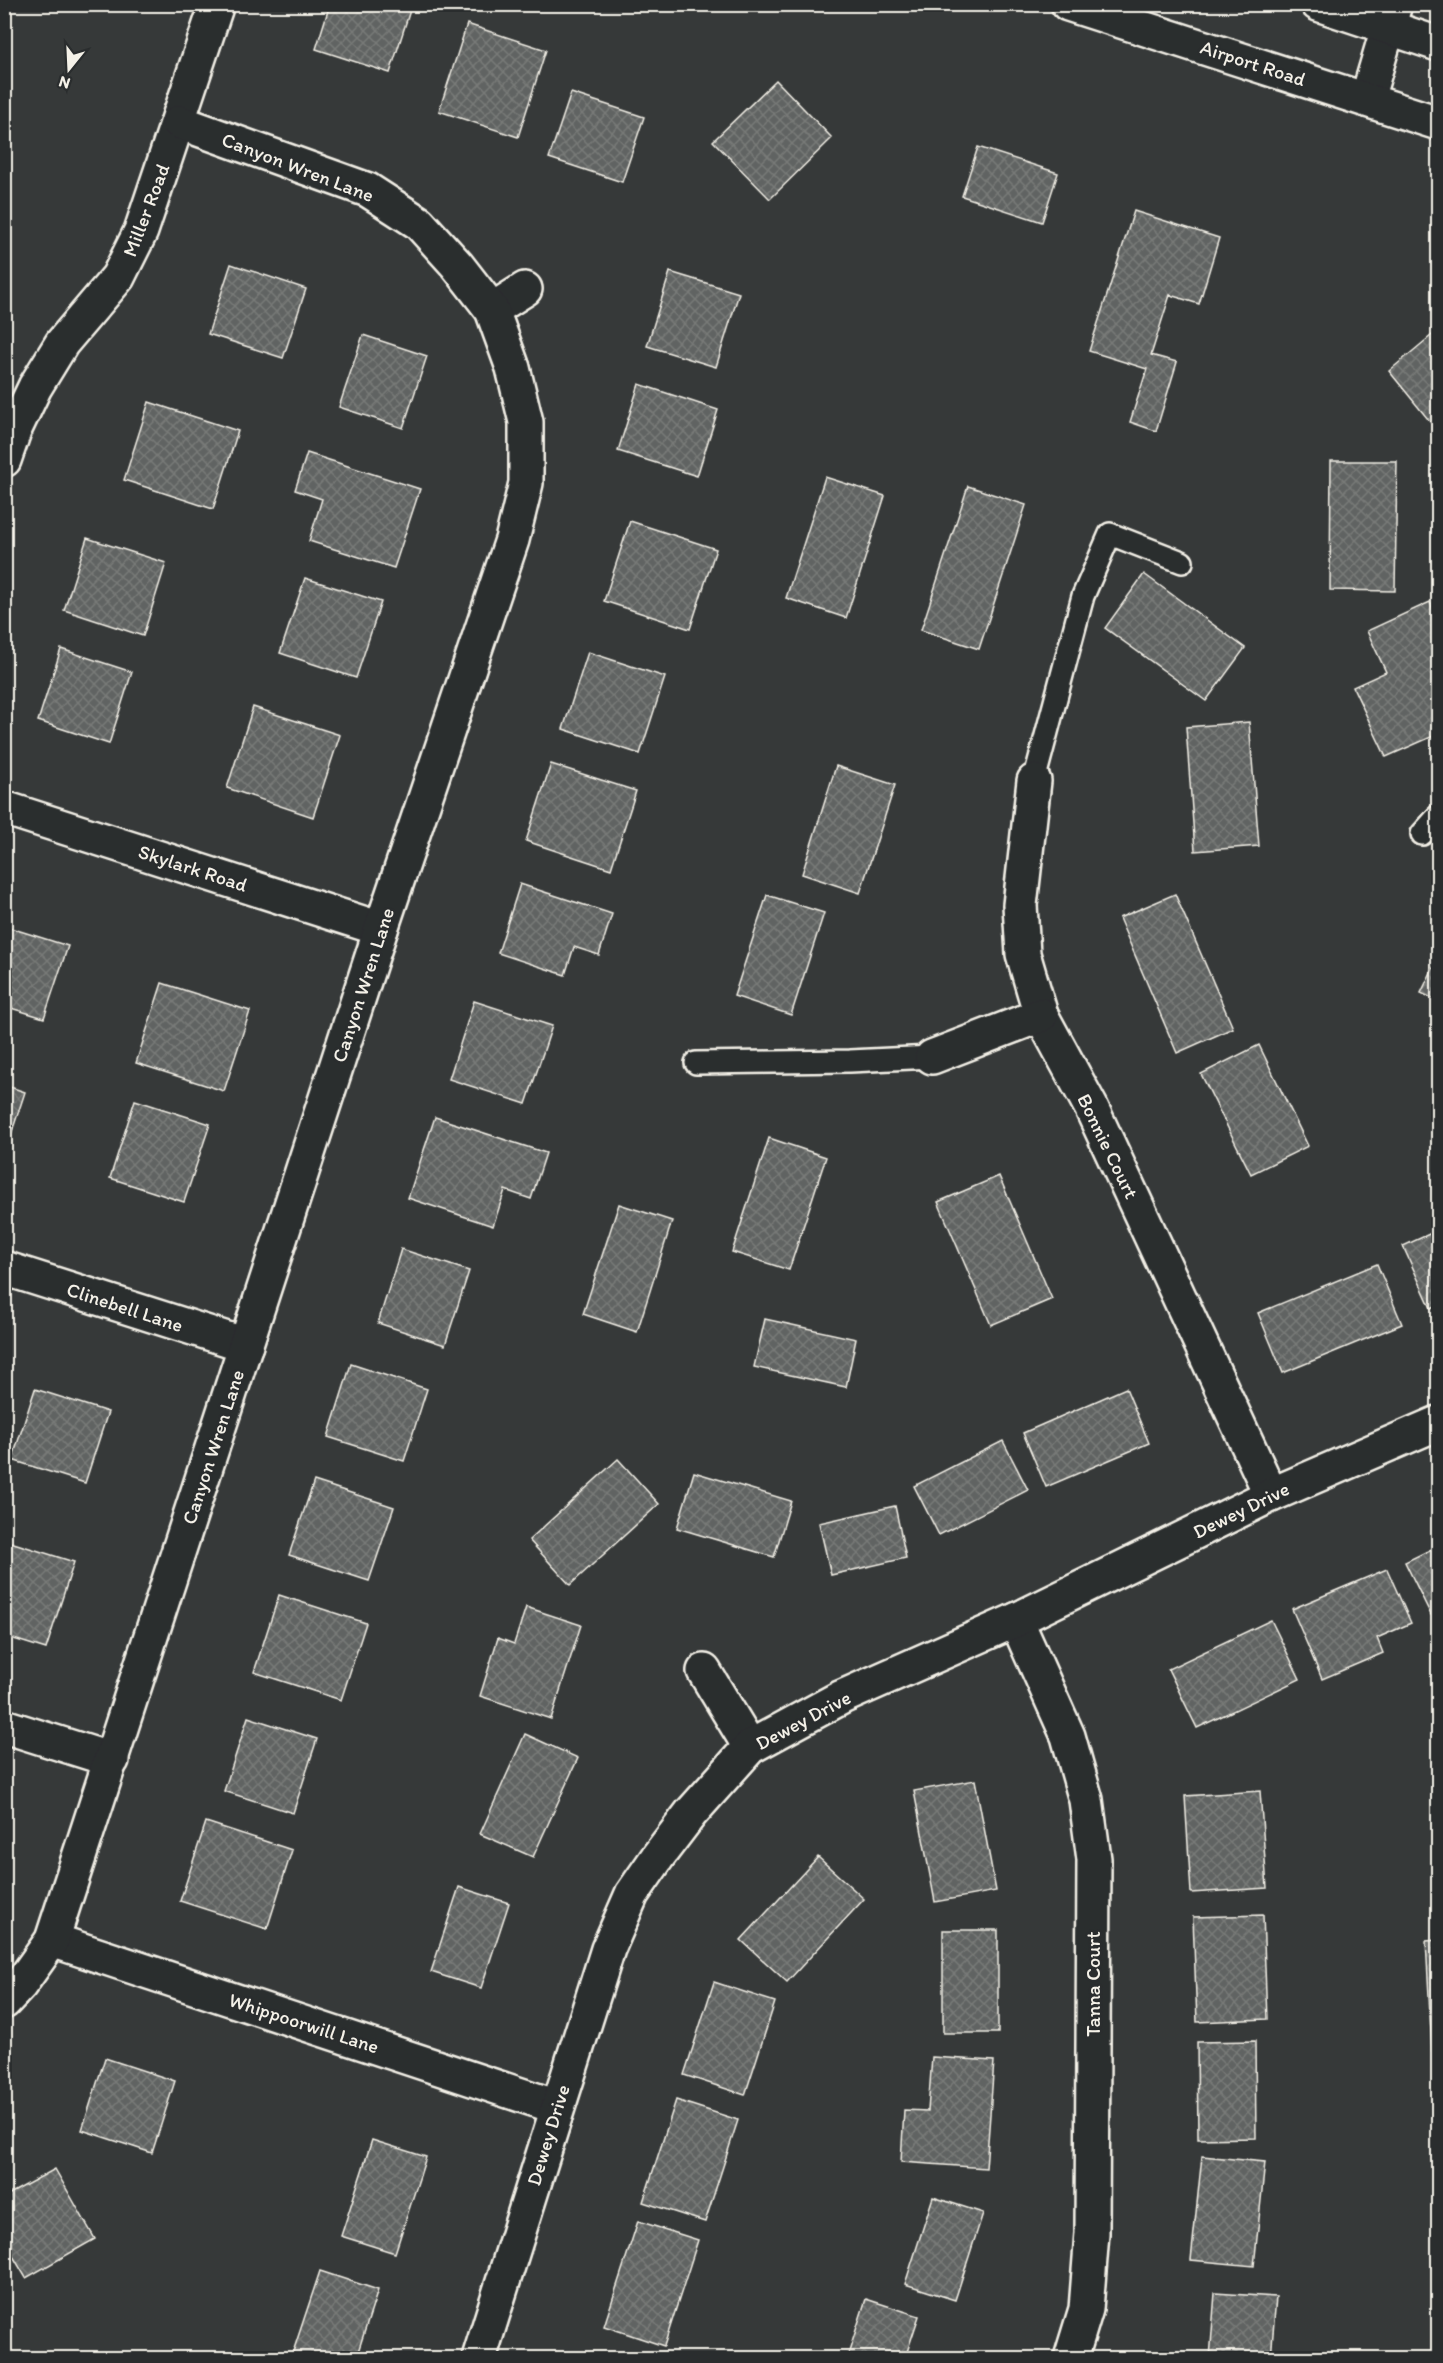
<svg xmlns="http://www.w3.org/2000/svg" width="1443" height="2363" viewBox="0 0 1443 2363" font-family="Itim,sans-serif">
<defs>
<pattern id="building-cross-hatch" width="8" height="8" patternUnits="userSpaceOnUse" patternTransform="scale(1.5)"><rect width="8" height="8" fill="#616362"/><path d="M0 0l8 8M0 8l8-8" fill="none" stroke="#787a78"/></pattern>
</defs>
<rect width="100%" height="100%" fill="#363939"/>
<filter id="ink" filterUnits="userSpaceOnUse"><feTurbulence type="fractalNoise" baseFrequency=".0167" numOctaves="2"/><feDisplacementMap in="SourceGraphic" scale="12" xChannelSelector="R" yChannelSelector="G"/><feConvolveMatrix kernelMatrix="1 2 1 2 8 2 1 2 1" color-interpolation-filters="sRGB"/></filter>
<g filter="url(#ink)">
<g fill="url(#building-cross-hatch)" stroke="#f4f1e8" stroke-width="1.5">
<path d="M330,4h72l9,3 -21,66 -74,-24z"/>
<path d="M467,24l79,26 -28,87 -79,-26z"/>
<path d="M776,80l56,58 -62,61 -57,-58z"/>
<path d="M571,93l73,24 -22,65 -73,-24z"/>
<path d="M978,147l80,26 -16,49 -80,-26z"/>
<path d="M1134,211l85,27 -20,66 -29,-9 -19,60 26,7 -21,69 -26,-9 17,-53 -58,-18z"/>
<path d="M231,264l75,25 -23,69 -75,-24z"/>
<path d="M670,272l69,21 -23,74 -69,-21z"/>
<path d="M1438,330v89l-6,5 -43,-53z"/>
<path d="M363,335l64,21 -24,72 -64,-21z"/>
<path d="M639,384l79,26 -21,66 -79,-25z"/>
<path d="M149,402l89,29 -25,78 -89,-29z"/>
<path d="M307,453l113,36 -26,79 -85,-27 13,-42 -27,-9z"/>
<path d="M1331,461h66l-2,130 -65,-1z"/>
<path d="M825,477l60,19 -39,122 -60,-20z"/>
<path d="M968,486l58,19 -47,144 -58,-19z"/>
<path d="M630,521l86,28 -26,80 -86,-28z"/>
<path d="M87,538l79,25 -23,73 -79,-26z"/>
<path d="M1144,574l101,74 -39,53 -101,-73z"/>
<path d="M305,578l76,24 -25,76 -76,-25z"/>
<path d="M1430,602l8,19v113l-52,23 -33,-70 33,-15 -19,-41z"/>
<path d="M61,649l71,23 -23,72 -71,-23z"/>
<path d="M588,652l77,25 -25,77 -77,-25z"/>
<path d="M253,707l87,28 -27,82 -86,-29z"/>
<path d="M1249,722l10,124 -64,5 -9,-124z"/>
<path d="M551,764l85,27 -25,78 -85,-28z"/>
<path d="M836,766l59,19 -35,108 -58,-19z"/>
<path d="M520,884l92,30 -13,41 -25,-8 -9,28 -67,-22z"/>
<path d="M1175,894l58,134 -56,25 -58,-135z"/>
<path d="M767,895l57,18 -33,102 -57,-19z"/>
<path d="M4,926l64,20 -24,72 -40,-12z"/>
<path d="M1438,958v43l-17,-8z"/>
<path d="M162,983l88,28 -26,80 -88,-28z"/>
<path d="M474,1001l78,25 -26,78 -77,-25z"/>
<path d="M1259,1045l49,101 -57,28 -50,-100z"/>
<path d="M4,1085l21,7 -21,64z"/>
<path d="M135,1100l75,24 -26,78 -74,-24z"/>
<path d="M435,1117l111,36 -15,46 -26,-9 -12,36 -85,-28z"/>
<path d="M769,1138l57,19 -37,113 -57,-18z"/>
<path d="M999,1176l53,123 -61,26 -53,-123z"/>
<path d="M619,1204l53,17 -35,111 -54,-18z"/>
<path d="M1438,1230v75l-7,3 -28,-62z"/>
<path d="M401,1249l68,22 -24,74 -67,-22z"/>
<path d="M1377,1264l25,60 -119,49 -25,-60z"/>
<path d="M765,1319l91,20 -10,48 -92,-20z"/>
<path d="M351,1364l76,25 -23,72 -76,-24z"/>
<path d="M1126,1388l23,55 -103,44 -23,-54z"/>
<path d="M35,1389l73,23 -23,71 -73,-23z"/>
<path d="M1003,1441l25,49 -89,45 -25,-49z"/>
<path d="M618,1459l41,45 -89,81 -41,-45z"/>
<path d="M694,1472l97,29 -17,56 -97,-29z"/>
<path d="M314,1481l80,26 -25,74 -80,-26z"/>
<path d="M895,1506l11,52 -75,17 -12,-52z"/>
<path d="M4,1540l70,22 -28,87 -42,-13z"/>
<path d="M1438,1546v65l-7,4 -26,-53z"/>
<path d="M1387,1569l24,54 -34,15 6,15 -61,26 -30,-70z"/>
<path d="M279,1595l87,28 -25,77 -87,-28z"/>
<path d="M526,1607l55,18 -30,94 -71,-23 18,-58 16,6z"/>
<path d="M1271,1620l29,59 -103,49 -29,-59z"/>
<path d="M248,1717l69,22 -24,74 -69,-22z"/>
<path d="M525,1734l53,24 -45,99 -53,-23z"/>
<path d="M975,1780l21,111 -61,11 -21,-111z"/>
<path d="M1260,1791l7,97 -76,5 -6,-97z"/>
<path d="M206,1822l86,28 -25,79 -87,-28z"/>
<path d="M818,1857l46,42 -77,83 -46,-42z"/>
<path d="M459,1887l50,16 -28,85 -50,-16z"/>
<path d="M1263,1915l4,104 -70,3 -4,-105z"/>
<rect x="943" y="1930" width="55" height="103"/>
<path d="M1438,1940v111h-6l-6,-110z"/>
<path d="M714,1982l61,20 -30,93 -61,-20z"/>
<path d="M1255,2041l1,97 -58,1 -1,-97z"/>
<path d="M932,2057l62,4 -8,107 -85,-6 3,-52 24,1z"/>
<path d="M105,2058l70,23 -23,72 -70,-23z"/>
<path d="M676,2100l62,20 -33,102 -62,-20z"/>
<path d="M372,2140l54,17 -31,96 -54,-17z"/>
<path d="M1202,2156l63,6 -11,104 -63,-6z"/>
<path d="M55,2169l40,70 -69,39 -22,-37v-44z"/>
<path d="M933,2197l50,16 -28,87 -50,-16z"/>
<path d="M638,2221l60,19 -34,106 -60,-20z"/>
<path d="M320,2271l58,19 -22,68h-65z"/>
<path d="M1215,2293l61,4 -5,61h-61z"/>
<path d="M866,2299l53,17 -14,42h-58z"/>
</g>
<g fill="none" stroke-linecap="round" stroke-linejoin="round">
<defs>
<g id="lane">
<path d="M1034,781l49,-185 27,-62 72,28"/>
<path d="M1422,834l16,-18"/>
<path d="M696,1063l154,-2 82,-4"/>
</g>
<g id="street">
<path d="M1367,99l28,-95"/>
<path d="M492,310l33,-21"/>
<path d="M4,460l10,-29 21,-44 27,-44 56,-66 23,-46 76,-227"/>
<path d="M1034,781l-14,124 3,49 18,61 50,92 180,388"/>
<path d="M4,808l377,121"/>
<path d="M932,1057l109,-42"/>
<path d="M4,1268l242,77"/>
<path d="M1016,1620l52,116 18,64 8,59 -2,374 -6,76 -15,49"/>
<path d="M704,1671l46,76"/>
<path d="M4,1726l108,34"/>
<path d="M52,1940l505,167"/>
<path d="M4,2002l16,-17 32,-45 329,-1011 131,-389 14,-57v-61l-13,-54 -21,-58 -35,-45 -38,-42 -51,-33 -189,-68"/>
<path d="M479,2358l129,-409 24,-55 27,-39 32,-42 59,-66 92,-50 174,-77 255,-125 167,-72"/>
</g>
<g id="secondary">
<path d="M1068,4l370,119"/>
<path d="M1318,4l120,40"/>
</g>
</defs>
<use href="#lane" stroke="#f4f1e8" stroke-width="26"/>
<use href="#street" stroke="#f4f1e8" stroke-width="38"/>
<use href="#secondary" stroke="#f4f1e8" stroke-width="38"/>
<use href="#lane" stroke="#2a2d2e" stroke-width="21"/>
<use href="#street" stroke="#2a2d2e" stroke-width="33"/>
<use href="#secondary" stroke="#2a2d2e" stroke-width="33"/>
</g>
</g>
<g text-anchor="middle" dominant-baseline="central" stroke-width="5" stroke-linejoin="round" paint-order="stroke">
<g font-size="20" fill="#f4f1e8" stroke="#2a2d2e">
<text transform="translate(1253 63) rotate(18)">Airport Road</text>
<text transform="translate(298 167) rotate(21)">Canyon Wren Lane</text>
<text transform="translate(146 210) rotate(-69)">Miller Road</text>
<text transform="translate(193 868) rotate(18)">Skylark Road</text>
<text transform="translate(363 985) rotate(-72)">Canyon Wren Lane</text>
<text transform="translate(1108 1146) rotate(64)">Bonnie Court</text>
<text transform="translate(125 1307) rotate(18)">Clinebell Lane</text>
<text transform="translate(213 1447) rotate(-72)">Canyon Wren Lane</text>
<text transform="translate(1241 1510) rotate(-26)">Dewey Drive</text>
<text transform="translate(803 1720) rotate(-28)">Dewey Drive</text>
<text transform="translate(1093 1984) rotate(-90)">Tanna Court</text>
<text transform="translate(304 2023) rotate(18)">Whippoorwill Lane</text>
<text transform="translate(548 2135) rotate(-73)">Dewey Drive</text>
</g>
</g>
<rect width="1443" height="2363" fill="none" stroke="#2a2d2e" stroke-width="24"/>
<rect x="12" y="12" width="1419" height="2339" fill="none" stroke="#f4f1e8" stroke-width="2" filter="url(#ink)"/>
<g transform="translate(69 69) rotate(198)" stroke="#2a2d2e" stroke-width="4.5" paint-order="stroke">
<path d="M0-4.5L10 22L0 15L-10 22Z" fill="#f4f1e8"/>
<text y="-9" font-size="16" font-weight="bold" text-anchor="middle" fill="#f4f1e8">N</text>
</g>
</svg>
